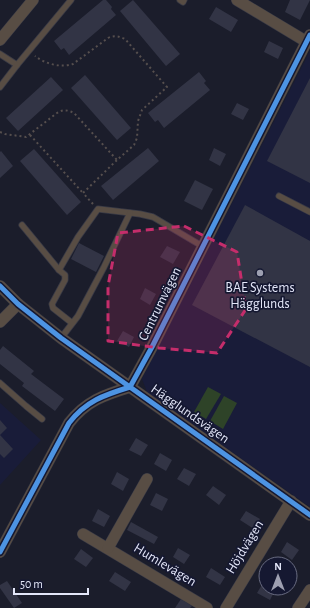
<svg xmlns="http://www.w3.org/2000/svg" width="310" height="608" viewBox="0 0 310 608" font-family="'Alegreya Sans',sans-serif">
<rect width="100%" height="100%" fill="#1b1d2b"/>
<g fill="#191c39">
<path d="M310,51v456l-163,-115 -5,-13z"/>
<path d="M0,403l41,37 -41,45z"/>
</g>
<g fill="#2e4328">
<path d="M208,387l13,7 -15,25 -12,-7z"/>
<path d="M224,396l13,7 -14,26 -13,-8z"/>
</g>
<g fill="#323445">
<path d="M103,0h3l6,7 -1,2 5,6 -47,40 -5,-7 -3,2 -7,-9z"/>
<path d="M133,0l47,54 -14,12 -46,-55z"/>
<path d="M290,0h20l-10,20 -15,-8z"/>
<path d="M216,7l22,13 -7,12 -22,-13z"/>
<path d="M269,41l14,7 -5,11 -14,-7z"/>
<path d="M199,72l7,9 -2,2 6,7 -46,38 -6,-8 -3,2 -7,-9z"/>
<path d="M85,75l46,53 -14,12 -46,-52z"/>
<path d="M51,77l12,13 -45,41 -12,-13z"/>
<path d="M310,78v105l-43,-22z"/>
<path d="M237,103l12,6 -6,11 -12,-6z"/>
<path d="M148,148l11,13 -46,39 -12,-14z"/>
<path d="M214,148l12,6 -6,12 -11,-6z"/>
<path d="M34,149l47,53 -14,13 -47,-54z"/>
<path d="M1,151l12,15 -13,12v-26z"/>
<path d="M195,180l18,9 -11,21 -18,-9z"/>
<path d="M245,205l65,36v126l-118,-62z"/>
<path d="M79,243l25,13 -8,16 -25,-13z"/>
<path d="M167,246l13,6 -7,12 -13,-7z"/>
<path d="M145,288l11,6 -6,11 -10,-6z"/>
<path d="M123,331l11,6 -5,10 -12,-6z"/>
<path d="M3,346l31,25 -3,3 33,25 -9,12 -33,-25 2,-3 -24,-19v-14z"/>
<path d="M0,420l7,8 -7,7z"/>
<path d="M0,435l13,14 -9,9 -4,-4z"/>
<path d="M136,438l12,7 -7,11 -12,-6z"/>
<path d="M160,453l12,7 -6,11 -12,-7z"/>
<path d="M184,468l12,6 -7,12 -12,-7z"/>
<path d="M117,472l12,7 -6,12 -12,-7z"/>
<path d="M213,486l13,9 -7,10 -13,-10z"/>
<path d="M156,493l12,6 -6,12 -12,-6z"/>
<path d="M98,509l12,7 -6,11 -12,-6z"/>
<path d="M246,511l14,8 -6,10 -14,-9z"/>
<path d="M131,522l27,15 -4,7 -27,-14z"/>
<path d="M287,542l12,8 -7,10 -11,-8z"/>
<path d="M178,548l12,7 -6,9 -11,-7z"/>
<path d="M81,549l12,9 -7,9 -12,-8z"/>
<path d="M211,568l14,9 -5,8 -14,-8z"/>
<path d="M115,572l16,10 -6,9 -16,-10z"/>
<path d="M7,581l15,22 -8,5 -14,-20v-3z"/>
<path d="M263,583l3,2v3h6l3,2 -5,10 -13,-7z"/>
<path d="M181,599l11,7 -2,2h-15z"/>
</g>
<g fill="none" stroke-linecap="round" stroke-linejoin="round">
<defs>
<g id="service">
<path d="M180,0l3,2 1,-2"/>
<path d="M0,54l17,11 54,-65"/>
<path d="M0,87l17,-22"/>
<path d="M279,196l31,16"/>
<path d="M22,225l37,45 6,5v5l-13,24 1,4 19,15"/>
<path d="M59,270l19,-33 20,-28 42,5 13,3 49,29"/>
<path d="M61,338l17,-22 26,-49 26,-54"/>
<path d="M0,383l26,23 16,13"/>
</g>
<g id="minor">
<path d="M237,0l70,42"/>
<path d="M0,40l33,-40"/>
<path d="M0,286l18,18 43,34 249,177"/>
<path d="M0,322l18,-18"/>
<path d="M83,534l124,74"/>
<path d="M108,548l39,-69"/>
<path d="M0,552l69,-129c17,-22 35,-28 61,-36l22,-40 158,-312"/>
<path d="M226,608l65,-107"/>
<path d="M298,608l12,-18"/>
</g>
</defs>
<use href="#service" stroke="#393a46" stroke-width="7"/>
<use href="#minor" stroke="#393a46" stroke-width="12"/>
<g stroke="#564f4e" stroke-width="2" stroke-dasharray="2 3" stroke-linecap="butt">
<path d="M0,132l5,2 21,3 31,-24c6,-4 11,-3 17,0l43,47 17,-15 3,-7 1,-17 4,-11 25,-23 -42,-48c-6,-3 -11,-4 -17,-1l-35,26c-12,4 -28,0 -38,-8"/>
<path d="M30,135l53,58"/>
<path d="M93,204l-10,-11 34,-33"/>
</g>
<use href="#service" stroke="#584d44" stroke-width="5.5"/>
<use href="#minor" stroke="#584d44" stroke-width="11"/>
<defs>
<g id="cycleway">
<path d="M0,286l18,18 43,34 249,177"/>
<path d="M0,552l69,-129c17,-22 35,-28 61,-36l22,-40 158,-312"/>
</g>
</defs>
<use href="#cycleway" stroke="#151831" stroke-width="8"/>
<use href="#cycleway" stroke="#4d94e3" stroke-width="5"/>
</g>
<path fill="#c52d6b" fill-opacity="0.2" stroke="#c52d6b" stroke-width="3" stroke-dasharray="8 5" stroke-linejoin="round" d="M184,226l53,26 9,57 -29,44 -58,-5 -51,-7v-55l10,-53z"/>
<circle fill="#9ea0b1" stroke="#151831" stroke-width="1.5" cx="260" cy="273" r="4"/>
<g text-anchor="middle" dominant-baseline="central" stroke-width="3.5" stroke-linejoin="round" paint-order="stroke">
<g font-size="14" fill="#e4e7f9" stroke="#151831">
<text x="260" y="288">BAE Systems<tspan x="260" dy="16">Hägglunds</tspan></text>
</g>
<g font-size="14" fill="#e4e7f9" stroke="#151831">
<text transform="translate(160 304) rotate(-64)">Centrumvägen</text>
<text transform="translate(190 414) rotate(35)">Hägglundsvägen</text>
<text transform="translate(245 547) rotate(-59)">Höjdvägen</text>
<text transform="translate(165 565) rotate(31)">Humlevägen</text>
</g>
</g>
<g transform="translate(278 576)"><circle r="19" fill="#151831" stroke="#686b81"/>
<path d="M0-3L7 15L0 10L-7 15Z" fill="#9ea0b1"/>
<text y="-6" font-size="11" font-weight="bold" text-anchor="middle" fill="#e4e7f9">N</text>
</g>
<path d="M14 588v6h74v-6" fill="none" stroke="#e4e7f9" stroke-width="2"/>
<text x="20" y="588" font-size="12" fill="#e4e7f9" stroke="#151831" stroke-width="3" paint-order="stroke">50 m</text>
</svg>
